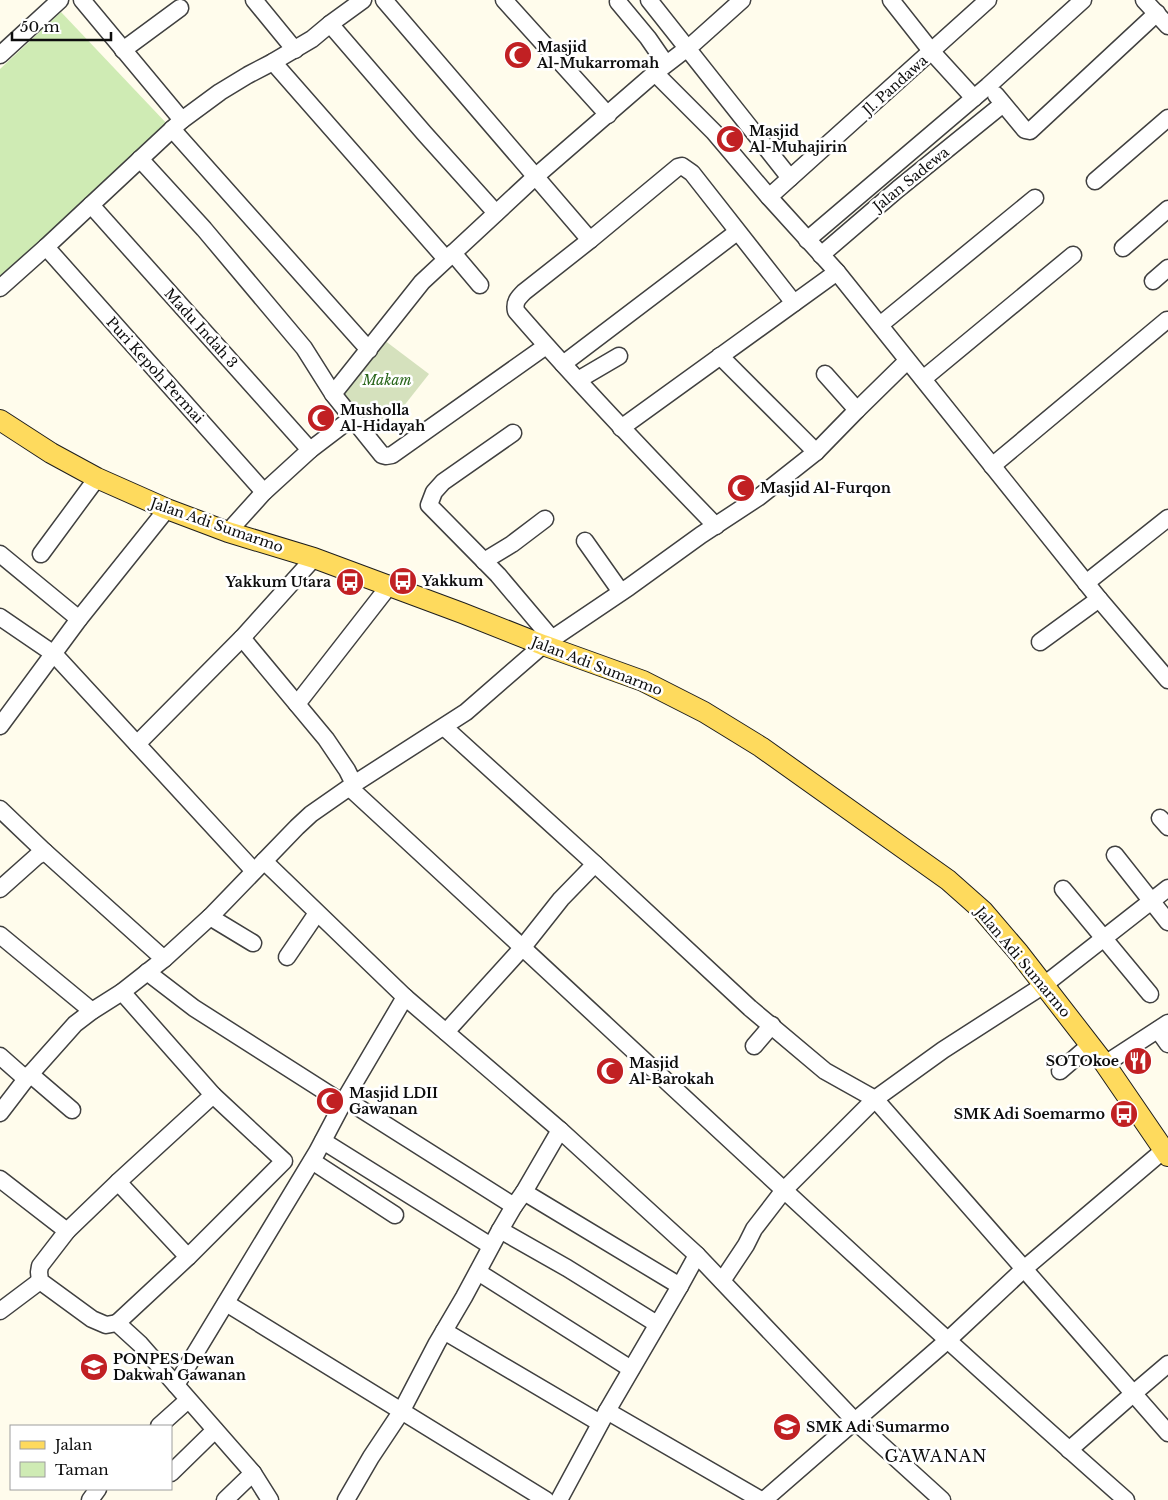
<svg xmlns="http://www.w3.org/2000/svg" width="1168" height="1500" viewBox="0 0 1168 1500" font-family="'Libre Baskerville',serif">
<rect width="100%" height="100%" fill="#fffcec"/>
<path fill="#cfebb4" d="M61,12l108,114 -169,150v-207z"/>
<path fill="#d5e1bd" d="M384,340l45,34 -26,33 -37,21 -29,-36z"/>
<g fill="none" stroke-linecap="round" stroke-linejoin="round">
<defs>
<g id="minor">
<path d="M82,0l100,120"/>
<path d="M254,0l41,50"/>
<path d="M384,0l206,240"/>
<path d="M504,0l104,115"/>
<path d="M649,0l141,178"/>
<path d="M891,0l41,52 42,46"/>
<path d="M1144,0l24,26"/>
<path d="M618,2l30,36 18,26"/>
<path d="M330,24l94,109 72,80"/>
<path d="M123,50l57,-42"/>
<path d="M0,55l60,-55"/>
<path d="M273,62l173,197"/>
<path d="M655,73l39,-30 48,-43"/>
<path d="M996,95l29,35 5,1 127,-118"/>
<path d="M172,129l197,221"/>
<path d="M140,159l64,70 100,119 29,46"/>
<path d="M1095,181l73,-63"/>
<path d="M769,197l219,-197"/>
<path d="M91,205l219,245"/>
<path d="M807,240l181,-154 95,-86"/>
<path d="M46,247l218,245"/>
<path d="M1123,248l45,-39"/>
<path d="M453,253l27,32"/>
<path d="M821,255l77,-66 105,-85"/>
<path d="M1153,281l15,-13"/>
<path d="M0,288l46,-41 136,-127 38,-28 28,-17 25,-13 39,-23 18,-15 33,-24"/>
<path d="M880,325l155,-127"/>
<path d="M546,346l-154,109 -6,1 -4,-1 -49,-61 89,-112 113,-105 120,-104 59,59 55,65 68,75 262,327 69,81"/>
<path d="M720,356l96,96"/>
<path d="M563,364l174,-132"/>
<path d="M825,374l32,36"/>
<path d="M923,379l150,-124"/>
<path d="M578,380l41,-24"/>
<path d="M621,428l216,-156"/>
<path d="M513,433l-70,49 -9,10 -5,13 69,70 54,64"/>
<path d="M992,466l175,-146"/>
<path d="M716,526c-68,-70 -136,-141 -200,-215 -2,-9 2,-13 8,-19l66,-52 88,-73 4,-1 10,7 102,130"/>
<path d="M228,532l36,-40 46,-42 42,-32"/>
<path d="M585,541l36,51"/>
<path d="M0,554l79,65"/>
<path d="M41,554l56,-76"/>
<path d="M484,561l28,-17 33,-25"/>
<path d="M1086,583l82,-65"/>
<path d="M0,617l54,37 200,217"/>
<path d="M242,638l84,101 21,31 7,14"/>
<path d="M1040,642l59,-43"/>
<path d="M297,704l92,-118"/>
<path d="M0,726l79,-107 88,-110"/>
<path d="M444,727l151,137 155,144 75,63 50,28 -91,91 -30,39 -8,16 -24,36"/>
<path d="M137,744l105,-106 72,-80"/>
<path d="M350,788c258,237 513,480 776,712"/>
<path d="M0,809l45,43"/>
<path d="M1160,818l8,9"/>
<path d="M1115,855l53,67"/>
<path d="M264,861l141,136 155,133 137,125 158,166 87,79"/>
<path d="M1168,888l-124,97 -101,65 -68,49 293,334"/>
<path d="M0,889l37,-33 8,-4 119,107"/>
<path d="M1063,889l87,105"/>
<path d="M210,917l43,26"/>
<path d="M0,935l92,76"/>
<path d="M287,957l30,-44"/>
<path d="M147,972l47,36 149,95"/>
<path d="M1158,1030l10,14"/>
<path d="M446,1032l77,-85 38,-48 34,-35"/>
<path d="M754,1046l18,-21"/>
<path d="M0,1056l26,23"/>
<path d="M1105,1064l63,-41"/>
<path d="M1060,1071l30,-26"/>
<path d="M30,1074l42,36"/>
<path d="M213,1095l-95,87 -51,49 -27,35 -1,6 1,9 52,38 14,6 11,-2 23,21 113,129 17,27"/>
<path d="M345,1099l169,107"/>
<path d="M0,1113l26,-34 49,-55 17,-13 30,-19 42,-33 46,-42 87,-90 14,-13 43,-30 112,-72 77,-67 86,-58 72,-52 58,-38 57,-45 41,-42 50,-49"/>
<path d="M323,1141l168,105"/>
<path d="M312,1161l83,54"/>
<path d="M0,1179l67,52"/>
<path d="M118,1182l70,75"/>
<path d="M524,1192l156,94"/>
<path d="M500,1230l67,38 90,56"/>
<path d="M478,1272l153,97"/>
<path d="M226,1303l320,197"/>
<path d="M0,1311l40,-30"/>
<path d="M117,1323l71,-66 96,-96 -71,-66 -91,-103"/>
<path d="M444,1331l156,92"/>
<path d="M176,1385l141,-233 28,-53 60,-102"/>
<path d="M607,1411l154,89"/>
<path d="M159,1426l29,-26"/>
<path d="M1069,1450l65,-57 34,-29"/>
<path d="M171,1473l44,-43"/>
<path d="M90,1500l8,-11"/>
<path d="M225,1500l28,-27"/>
<path d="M346,1500l25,-43 30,-45 36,-69 27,-46 36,-67 14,-24 10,-14 36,-62"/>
<path d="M559,1500l48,-89 73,-125 17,-31"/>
<path d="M764,1500l184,-160 77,-72 139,-118"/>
</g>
<path id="major" d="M0,420l51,33 46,25 70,31 61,23 86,26 148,55 81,32 100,36 61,31 57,35 187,133 35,31 36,42 86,111 63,92"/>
</defs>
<use href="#minor" stroke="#404040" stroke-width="19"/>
<use href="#major" stroke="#1e1e1e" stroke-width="22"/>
<use href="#minor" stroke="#fff" stroke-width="16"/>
<use href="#major" stroke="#feda5d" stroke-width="20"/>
</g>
<defs>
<symbol id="mosque-disc" viewBox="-11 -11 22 22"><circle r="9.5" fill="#c12023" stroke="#fff"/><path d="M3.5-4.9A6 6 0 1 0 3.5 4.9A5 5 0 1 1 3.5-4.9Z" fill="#fff"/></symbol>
<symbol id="bus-disc" viewBox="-11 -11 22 22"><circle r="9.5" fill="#c12023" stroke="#fff"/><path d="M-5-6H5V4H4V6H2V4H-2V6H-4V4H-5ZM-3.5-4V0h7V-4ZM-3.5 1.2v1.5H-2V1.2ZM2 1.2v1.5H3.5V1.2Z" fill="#fff"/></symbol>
<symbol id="restaurant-disc" viewBox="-11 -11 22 22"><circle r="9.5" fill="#c12023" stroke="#fff"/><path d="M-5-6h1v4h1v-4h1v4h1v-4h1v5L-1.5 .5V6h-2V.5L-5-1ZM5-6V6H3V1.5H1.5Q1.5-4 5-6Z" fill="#fff"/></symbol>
<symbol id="school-disc" viewBox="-11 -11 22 22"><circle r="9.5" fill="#c12023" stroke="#fff"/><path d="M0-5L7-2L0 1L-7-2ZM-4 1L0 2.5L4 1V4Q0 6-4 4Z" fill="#fff"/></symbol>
</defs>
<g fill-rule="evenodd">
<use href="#mosque-disc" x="502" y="39" width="32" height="32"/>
<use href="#mosque-disc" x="714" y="123" width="32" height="32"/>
<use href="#mosque-disc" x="305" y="402" width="32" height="32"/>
<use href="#mosque-disc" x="725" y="472" width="32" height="32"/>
<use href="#bus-disc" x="387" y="565" width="32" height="32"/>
<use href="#bus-disc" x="334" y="566" width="32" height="32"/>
<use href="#restaurant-disc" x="1122" y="1045" width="32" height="32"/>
<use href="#mosque-disc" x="594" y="1055" width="32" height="32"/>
<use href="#mosque-disc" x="314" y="1085" width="32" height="32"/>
<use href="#bus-disc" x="1108" y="1098" width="32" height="32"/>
<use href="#school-disc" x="78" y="1351" width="32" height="32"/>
<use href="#school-disc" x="771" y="1411" width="32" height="32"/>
</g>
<g text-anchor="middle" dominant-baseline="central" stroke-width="5" stroke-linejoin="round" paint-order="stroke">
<g font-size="14" font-weight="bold" fill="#0d0d0d" stroke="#fff" text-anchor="start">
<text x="537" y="47">Masjid<tspan x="537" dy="16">Al-Mukarromah</tspan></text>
<text x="749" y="131">Masjid<tspan x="749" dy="16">Al-Muhajirin</tspan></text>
<text x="340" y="410">Musholla<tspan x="340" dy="16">Al-Hidayah</tspan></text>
<text x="760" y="488">Masjid Al-Furqon</text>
<text x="422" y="581">Yakkum</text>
<text x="331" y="582" text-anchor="end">Yakkum Utara</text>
<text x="1119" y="1061" text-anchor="end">SOTOkoe</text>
<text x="629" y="1063">Masjid<tspan x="629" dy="16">Al-Barokah</tspan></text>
<text x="349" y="1093">Masjid LDII<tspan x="349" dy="16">Gawanan</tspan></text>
<text x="1105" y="1114" text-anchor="end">SMK Adi Soemarmo</text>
<text x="113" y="1359">PONPES Dewan<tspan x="113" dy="16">Dakwah Gawanan</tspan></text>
<text x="806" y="1427">SMK Adi Sumarmo</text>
</g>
<g font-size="14" fill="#0d0d0d" stroke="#fff">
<text transform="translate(895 85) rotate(-42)">Jl. Pandawa</text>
<text transform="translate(911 179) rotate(-39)">Jalan Sadewa</text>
<text transform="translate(201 328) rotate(48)">Madu Indah 3</text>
<text transform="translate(155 370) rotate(48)">Puri Kepoh Permai</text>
<text transform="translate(217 525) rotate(19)">Jalan Adi Sumarmo</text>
<text transform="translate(597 666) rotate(21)">Jalan Adi Sumarmo</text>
<text transform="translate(1023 962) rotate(50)">Jalan Adi Sumarmo</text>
</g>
<g font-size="14" font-style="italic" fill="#29661b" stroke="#fff">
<text x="387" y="380">Makam</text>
</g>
<g font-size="16" letter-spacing="1" fill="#0d0d0d" stroke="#fff">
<text x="936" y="1456">GAWANAN</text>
</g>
</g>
<rect x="10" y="1425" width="162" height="65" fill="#ffffff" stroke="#9e9e9e"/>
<rect x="20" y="1441" width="25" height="8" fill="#feda5d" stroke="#9e9e9e"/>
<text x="55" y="1450" font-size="15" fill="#0d0d0d">Jalan</text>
<rect x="20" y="1462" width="25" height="15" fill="#cfebb4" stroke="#9e9e9e"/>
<text x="55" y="1475" font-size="15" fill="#0d0d0d">Taman</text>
<path d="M12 32v8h99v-8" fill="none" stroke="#0d0d0d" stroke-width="2.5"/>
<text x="20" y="32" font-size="15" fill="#0d0d0d" stroke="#ffffff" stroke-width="4" paint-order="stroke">50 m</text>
</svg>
